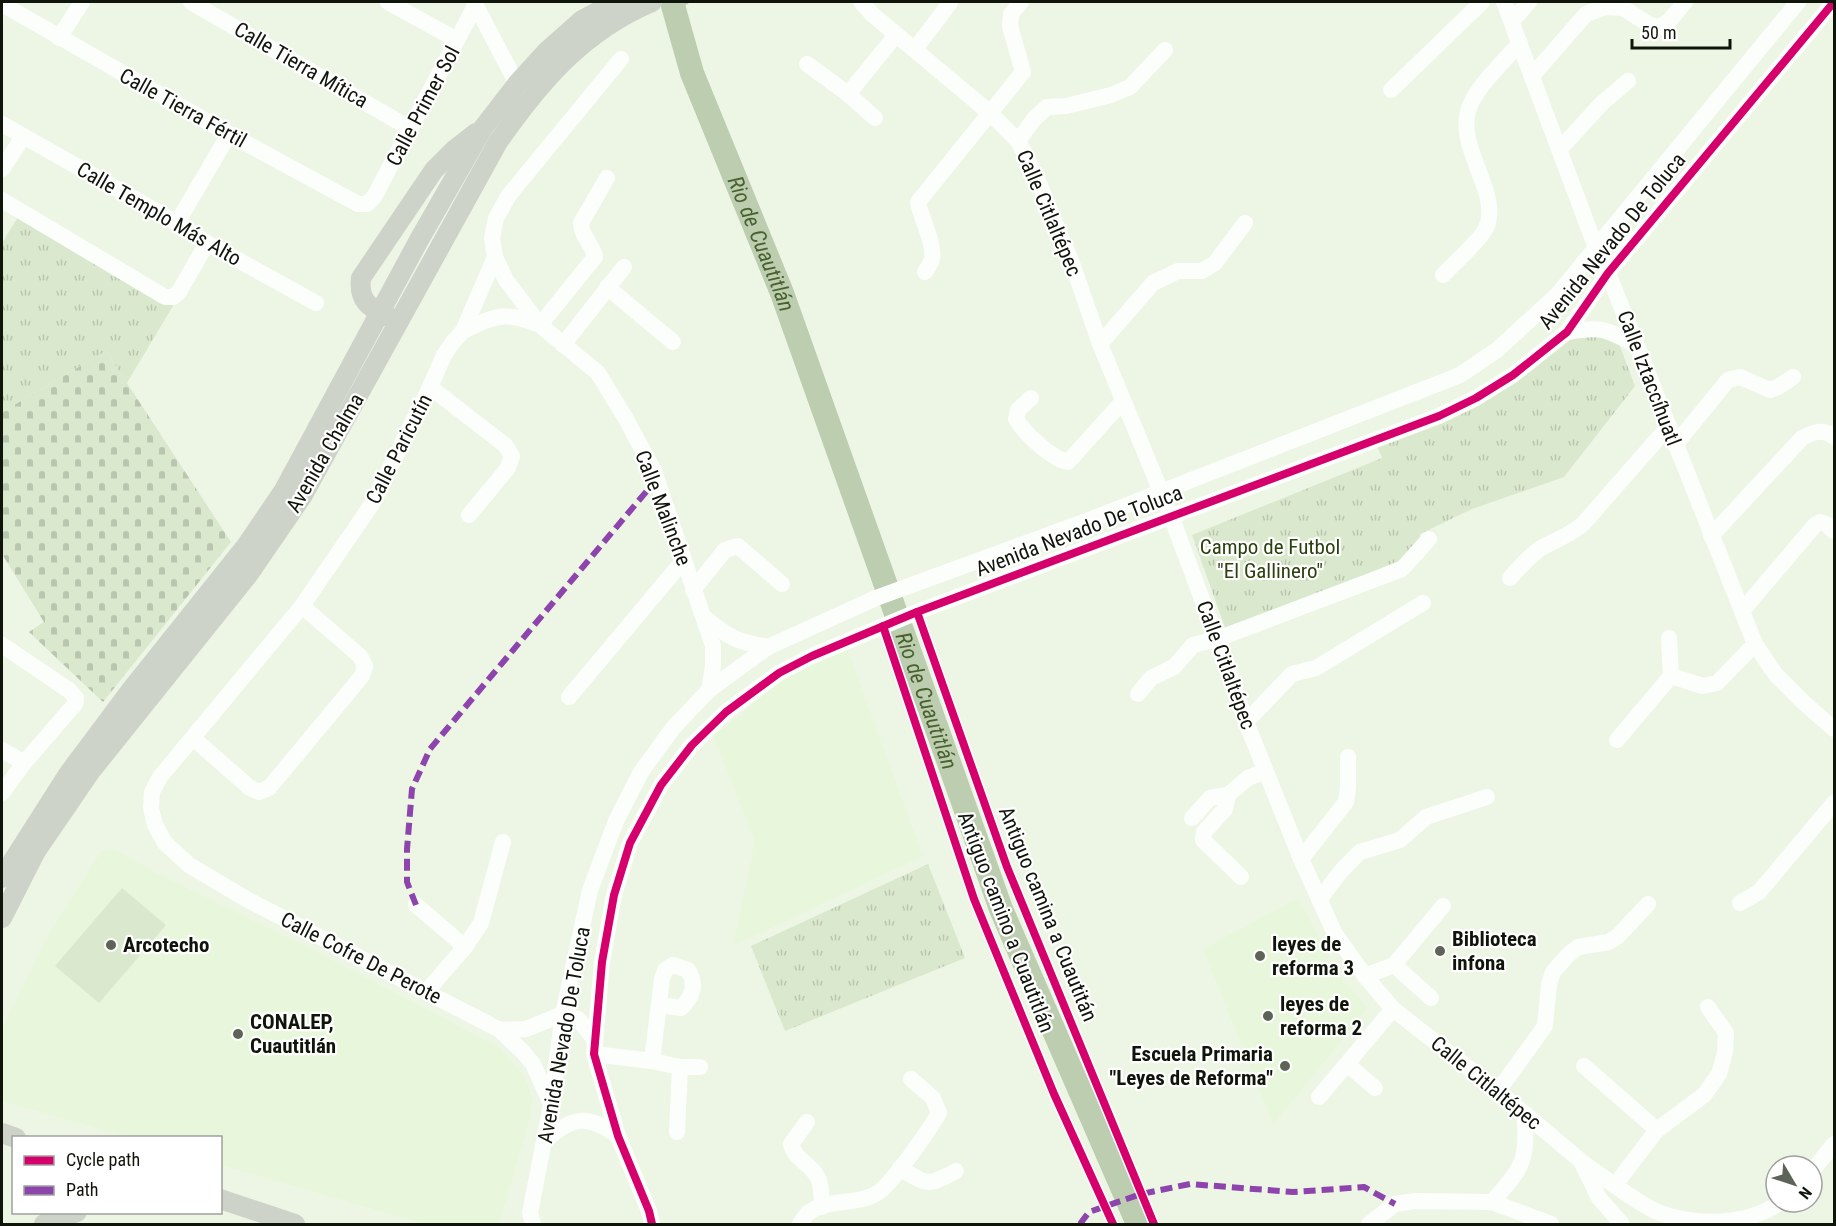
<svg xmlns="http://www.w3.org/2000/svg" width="1836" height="1226" viewBox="0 0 1836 1226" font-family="'Roboto Condensed',sans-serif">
<defs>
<pattern id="cemetery-stones" width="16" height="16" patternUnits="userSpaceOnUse" patternTransform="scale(1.5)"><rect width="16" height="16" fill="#dae8cd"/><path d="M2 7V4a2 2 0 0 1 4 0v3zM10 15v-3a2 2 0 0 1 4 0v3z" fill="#bac6af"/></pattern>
<pattern id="park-tufts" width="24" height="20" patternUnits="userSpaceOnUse" patternTransform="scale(1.5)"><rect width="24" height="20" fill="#dae8cd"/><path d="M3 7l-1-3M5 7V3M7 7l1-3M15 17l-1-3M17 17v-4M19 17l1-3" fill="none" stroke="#bac6af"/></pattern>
</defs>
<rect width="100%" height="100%" fill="#edf6e5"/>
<g fill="#e8f7db">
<path d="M844,640l79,216 -190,90 22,-104 -42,-107 32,-23 38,-39z"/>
<path d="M113,849l44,24 170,84 175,92 21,26 6,11 3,14 -2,18 -31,106h-75l-203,-59 -1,-27 -93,-1 -125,-36v-72l46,-93 53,-85z"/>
<path d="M1298,898l42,78 28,32 -95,117 -70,-176z"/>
</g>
<path fill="#dae8cd" d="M122,888l44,37 -67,78 -44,-37z"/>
<path fill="url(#cemetery-stones)" d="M106,351l125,191 -128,160 -74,-70 15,-10 -42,-68v-142z"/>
<g fill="url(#park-tufts)">
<path d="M21,212l156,87 -50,84 -21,-32 -104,61v-169z"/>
<path d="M1567,323l49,13 19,50 -71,91 -92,32 -52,25 2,17 -195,82 -35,-98 190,-77 -7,-17 142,-72z"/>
<path d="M928,864l37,94 -180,73 -34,-85z"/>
</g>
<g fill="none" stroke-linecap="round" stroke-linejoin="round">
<path stroke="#bdcdb0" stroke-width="4" d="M674,10l13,-8"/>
<path stroke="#bdcdb0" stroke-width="24" id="s1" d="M672,2l20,71 90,220 219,616 137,315"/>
<g stroke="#fcfefb" stroke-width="16">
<path d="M191,2l220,127"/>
<path d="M388,2l69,38"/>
<path d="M474,2l43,82"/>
<path d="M861,2l12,13 117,98 28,28 18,35 37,90 27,78 71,172 46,123 29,83 55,137 34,75 30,42 28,33 105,82 83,70 18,37 23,26"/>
<path d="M1504,2l92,246 12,25 147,371 21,31 27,27 31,27"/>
<path d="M2,4l227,130 129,70h9l7,-7 101,-191"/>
<path d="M1512,21l17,-19"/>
<path d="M59,38l23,-36"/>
<path d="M915,49l35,-46"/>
<path d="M807,64l41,30 27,24"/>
<path d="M1532,76l54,-62 19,-7 18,1 27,17 10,2 9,-6 16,-19"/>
<path d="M1391,90l91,-88"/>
<path d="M848,94l48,-59"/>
<path d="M2,124l175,99 30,20 109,60"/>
<path d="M1018,141l16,-22 13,-12 19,-1 45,-11 19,-8 35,-37"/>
<path d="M1559,150l43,-47 26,-22"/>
<path d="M2,169l21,-32"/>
<path d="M2,200l163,97h8l6,-5 28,-49"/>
<path d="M177,223l52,-89"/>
<path d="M495,257l11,23 34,45 58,48 28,46 28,52 59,175v20l-4,24"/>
<path d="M925,272c2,-4 6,-8 7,-13 3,-16 -11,-40 -14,-57l105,-130 -13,-46 1,-12 10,-12"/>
<path d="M1443,275c10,-11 37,-34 43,-47 16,-35 -31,-80 -17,-120 8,-22 35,-47 51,-65"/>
<path d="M607,287l66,55"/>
<path d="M540,325l55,-68c-2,-13 -14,-20 -14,-34l26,-45"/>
<path d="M463,331c34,-16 41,-20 77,-6"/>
<path d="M1567,332c35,-6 38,-3 69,13"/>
<path d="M1100,344l53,-61 25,-12h24l13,-8 30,-40"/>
<path d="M563,345l61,-78"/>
<path d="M430,387l75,58 7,11 -4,12 -39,47"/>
<path d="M1031,398l-13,12 -2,9c8,14 36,40 52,43l55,-61"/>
<path d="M1675,445l53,-65 12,-3 30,13 8,-3 15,-10"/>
<path d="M1711,536l91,-98c11,-6 22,-10 32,-1"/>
<path d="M1510,578c10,-11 19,-22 31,-30 15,-8 29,-13 42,-24l85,-97"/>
<path d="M693,590l32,-40 13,-4 44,38"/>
<path d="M1742,611l73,-86 5,-3 6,2 8,7"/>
<path d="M705,618c24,20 33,24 63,29"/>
<path d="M1669,638l2,38"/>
<path d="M2,645l68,46 6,7 -1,6 -51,59 -22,30"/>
<path d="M1138,694l13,-16 23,-11 19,-22 24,-6 185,-70 27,-30"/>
<path d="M569,697l114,-136"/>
<path d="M1246,722l46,-48 24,-6 107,-65"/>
<path d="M193,738l57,50 9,4 10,-4 93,-112 3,-10 -5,-10 -58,-50"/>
<path d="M1617,740l54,-64 32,10 14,-3 38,-39"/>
<path d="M2,750l22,13"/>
<path d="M1192,818l18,-20 18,-3"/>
<path d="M1301,859l45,-57 2,-14v-31"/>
<path d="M1241,877l-38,-37 1,-8 21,-23 3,-14 20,-17 17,-7"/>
<path d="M1319,900l23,-30 18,-18 40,-12 26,-23 61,-20"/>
<path d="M1740,903l19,-11 75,-89"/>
<path d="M416,905l49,42"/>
<path d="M1394,965l37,33"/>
<path d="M1365,976l29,-11 49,-59"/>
<path d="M426,992l39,-45 16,-24 22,-81"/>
<path d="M500,1030l26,-1 37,-15 15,5 17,21"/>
<path d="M594,1054l58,7 28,6h20"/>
<path d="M652,1061l10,-82 3,-9 8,-5 15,5c9,14 5,27 -7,38l-22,-3"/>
<path d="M1347,1064l28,24"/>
<path d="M1584,1066l73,64"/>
<path d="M1498,1091l47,-65 4,-42 4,-12 15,-17 10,-8 31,-5 9,-6 30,-32"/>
<path d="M1319,1097l74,-88"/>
<path d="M551,1104l-18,-40 -10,-12 -23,-22 -252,-130 -59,-35 -24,-22 -10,-18 -4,-17 1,-16 8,-15 142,-171 70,-102 58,-117 14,-32 9,-13 10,-11 32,-74 -3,-19 4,-20 13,-23 112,-136"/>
<path d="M807,1122l-16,22c5,18 19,18 27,34 4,7 3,20 4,29"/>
<path d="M677,1132l3,-65"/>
<path d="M545,1141c27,-25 43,-27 73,-5"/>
<path d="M1582,1162c22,15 54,41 78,51 39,13 86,13 121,-11"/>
<path d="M900,1168c27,17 27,19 56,3"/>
<path d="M1812,1171l22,-27"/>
<path d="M1615,1185l42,-55 47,-35 15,-21 6,-22 1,-19 -18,-26"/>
<path d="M1492,1202c10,-12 23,-24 29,-39 6,-14 4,-33 4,-48"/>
<path d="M533,1224l-3,-11 21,-108 12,-91 27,-124 26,-69 25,-49 32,-44 36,-38 59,-43 108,-49 213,-78 371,-145 37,-25 60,-55 241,-293"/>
<path d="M652,1224l-3,-13 -31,-75 -24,-82 8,-92 12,-67 16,-52 31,-58 31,-40 34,-33 53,-39 33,-17 105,-44 522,-196 37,-18 37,-23 54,-43 41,-59 226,-271"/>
<path d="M800,1224c2,-3 5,-8 8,-11 18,-15 51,-7 71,-21 15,-11 50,-62 60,-79l-6,-15 -22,-19"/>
<path d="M1369,1224l26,-20 21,-3 76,1 59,22"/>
</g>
<g stroke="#ced3ca" stroke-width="20">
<path d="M391,318c-20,-10 -33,-15 -30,-40l73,-108 19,-19 23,-18"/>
<path d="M2,878l67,-105 62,-83 115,-144 38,-56 135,-250 64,-112 34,-44 29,-32 36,-32 34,-18"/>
<path d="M2,918l34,-67 54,-79 158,-197 55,-80 195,-353c42,-60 85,-111 154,-140"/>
<path d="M2,1133l14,5"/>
<path d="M220,1199l75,25"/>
<path d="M44,1224l33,-12"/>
</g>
<g stroke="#8e44ad" stroke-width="6" stroke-dasharray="12 6" stroke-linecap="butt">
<path d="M416,905l-9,-23v-33l5,-60 18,-40 226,-269"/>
<path d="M1080,1224l9,-12 52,-18 49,-10 103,8 71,-5 31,17"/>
</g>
<defs>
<g id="cycleway">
<path d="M917,612l90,255 147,357"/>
<path d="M883,626l91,273 80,195 59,130"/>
<path d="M652,1224l-3,-13 -31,-75 -24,-82 8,-92 12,-67 16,-52 31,-58 31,-40 34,-33 53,-39 33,-17 105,-44 522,-196 37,-18 37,-23 54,-43 41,-59 226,-271"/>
</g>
</defs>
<use href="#cycleway" stroke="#fff" stroke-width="11"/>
<use href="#cycleway" stroke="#d6006c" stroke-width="8"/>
</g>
<g fill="#5d6457" stroke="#fff" stroke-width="2">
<circle cx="111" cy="945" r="6"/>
<circle cx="1440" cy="951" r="6"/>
<circle cx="1260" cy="956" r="6"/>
<circle cx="1268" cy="1016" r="6"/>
<circle cx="238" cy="1034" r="6"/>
<circle cx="1285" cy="1066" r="6"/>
</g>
<g text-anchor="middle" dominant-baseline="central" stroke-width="4.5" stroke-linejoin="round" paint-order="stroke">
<g font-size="21" fill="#10150b" stroke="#fff">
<text transform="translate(301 65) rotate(30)">Calle Tierra Mítica</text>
<text transform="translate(423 106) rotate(-62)">Calle Primer Sol</text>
<text transform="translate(183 108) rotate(29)">Calle Tierra Fértil</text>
<text transform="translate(1049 213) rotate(67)">Calle Citlaltépec</text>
<text transform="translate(159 214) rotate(30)">Calle Templo Más Alto</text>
<text transform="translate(1612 241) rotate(-51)">Avenida Nevado De Toluca</text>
<text transform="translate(1649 378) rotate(69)">Calle Iztaccíhuatl</text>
<text transform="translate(399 449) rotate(-63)">Calle Paricutín</text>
<text transform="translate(325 453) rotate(-60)">Avenida Chalma</text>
<text transform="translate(663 508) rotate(69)">Calle Malinche</text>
<text transform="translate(1079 531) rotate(-21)">Avenida Nevado De Toluca</text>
<text transform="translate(1226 665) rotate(70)">Calle Citlaltépec</text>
<text transform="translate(1048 914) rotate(68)">Antiguo camina a Cuautitán</text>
<text transform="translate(1006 922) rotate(69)">Antiguo camino a Cuautitlán</text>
<text transform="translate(361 958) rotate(27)">Calle Cofre De Perote</text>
<text transform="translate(564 1035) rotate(-80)">Avenida Nevado De Toluca</text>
<text transform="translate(1486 1083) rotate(39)">Calle Citlaltépec</text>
</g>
<g font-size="21" fill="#2a410e" stroke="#fff">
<text x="1270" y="547">Campo de Futbol<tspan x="1270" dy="24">"El Gallinero"</tspan></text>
</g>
<g font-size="21" font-weight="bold" fill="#10150b" stroke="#fff" text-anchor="start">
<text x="1452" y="939">Biblioteca<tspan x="1452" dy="24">infona</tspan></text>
<text x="1272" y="944">leyes de<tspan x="1272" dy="24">reforma 3</tspan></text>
<text x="123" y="945">Arcotecho</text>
<text x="1280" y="1004">leyes de<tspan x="1280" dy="24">reforma 2</tspan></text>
<text x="250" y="1022">CONALEP,<tspan x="250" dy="24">Cuautitlán</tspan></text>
<text x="1273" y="1054" text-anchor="end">Escuela Primaria<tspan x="1273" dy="24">"Leyes de Reforma"</tspan></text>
</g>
<g font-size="22" font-style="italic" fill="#48612f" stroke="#fff">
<text stroke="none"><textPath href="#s1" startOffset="258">Rio de Cuautitlán</textPath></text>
<text stroke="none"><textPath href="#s1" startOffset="744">Rio de Cuautitlán</textPath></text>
</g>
</g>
<rect width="1836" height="1226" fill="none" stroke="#10150b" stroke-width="6"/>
<rect x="12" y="1136" width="210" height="78" fill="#ffffff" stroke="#9fa19d" stroke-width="1.5"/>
<rect x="24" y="1156" width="30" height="9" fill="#d6006c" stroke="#9fa19d" stroke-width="1.5"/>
<text x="66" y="1166" font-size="18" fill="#10150b">Cycle path</text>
<rect x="24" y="1186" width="30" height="9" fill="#8e44ad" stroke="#9fa19d" stroke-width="1.5"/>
<text x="66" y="1196" font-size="18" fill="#10150b">Path</text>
<g transform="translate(1794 1184) rotate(129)"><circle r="28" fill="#ffffff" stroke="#9fa19d" stroke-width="1.5"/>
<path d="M0-4.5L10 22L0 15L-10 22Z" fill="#5d6457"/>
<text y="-9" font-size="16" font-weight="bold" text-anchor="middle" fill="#10150b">N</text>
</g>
<path d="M1632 39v9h98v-9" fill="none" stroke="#10150b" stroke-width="3"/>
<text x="1641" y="39" font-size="18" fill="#10150b" stroke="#ffffff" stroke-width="4.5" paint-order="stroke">50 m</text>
</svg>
